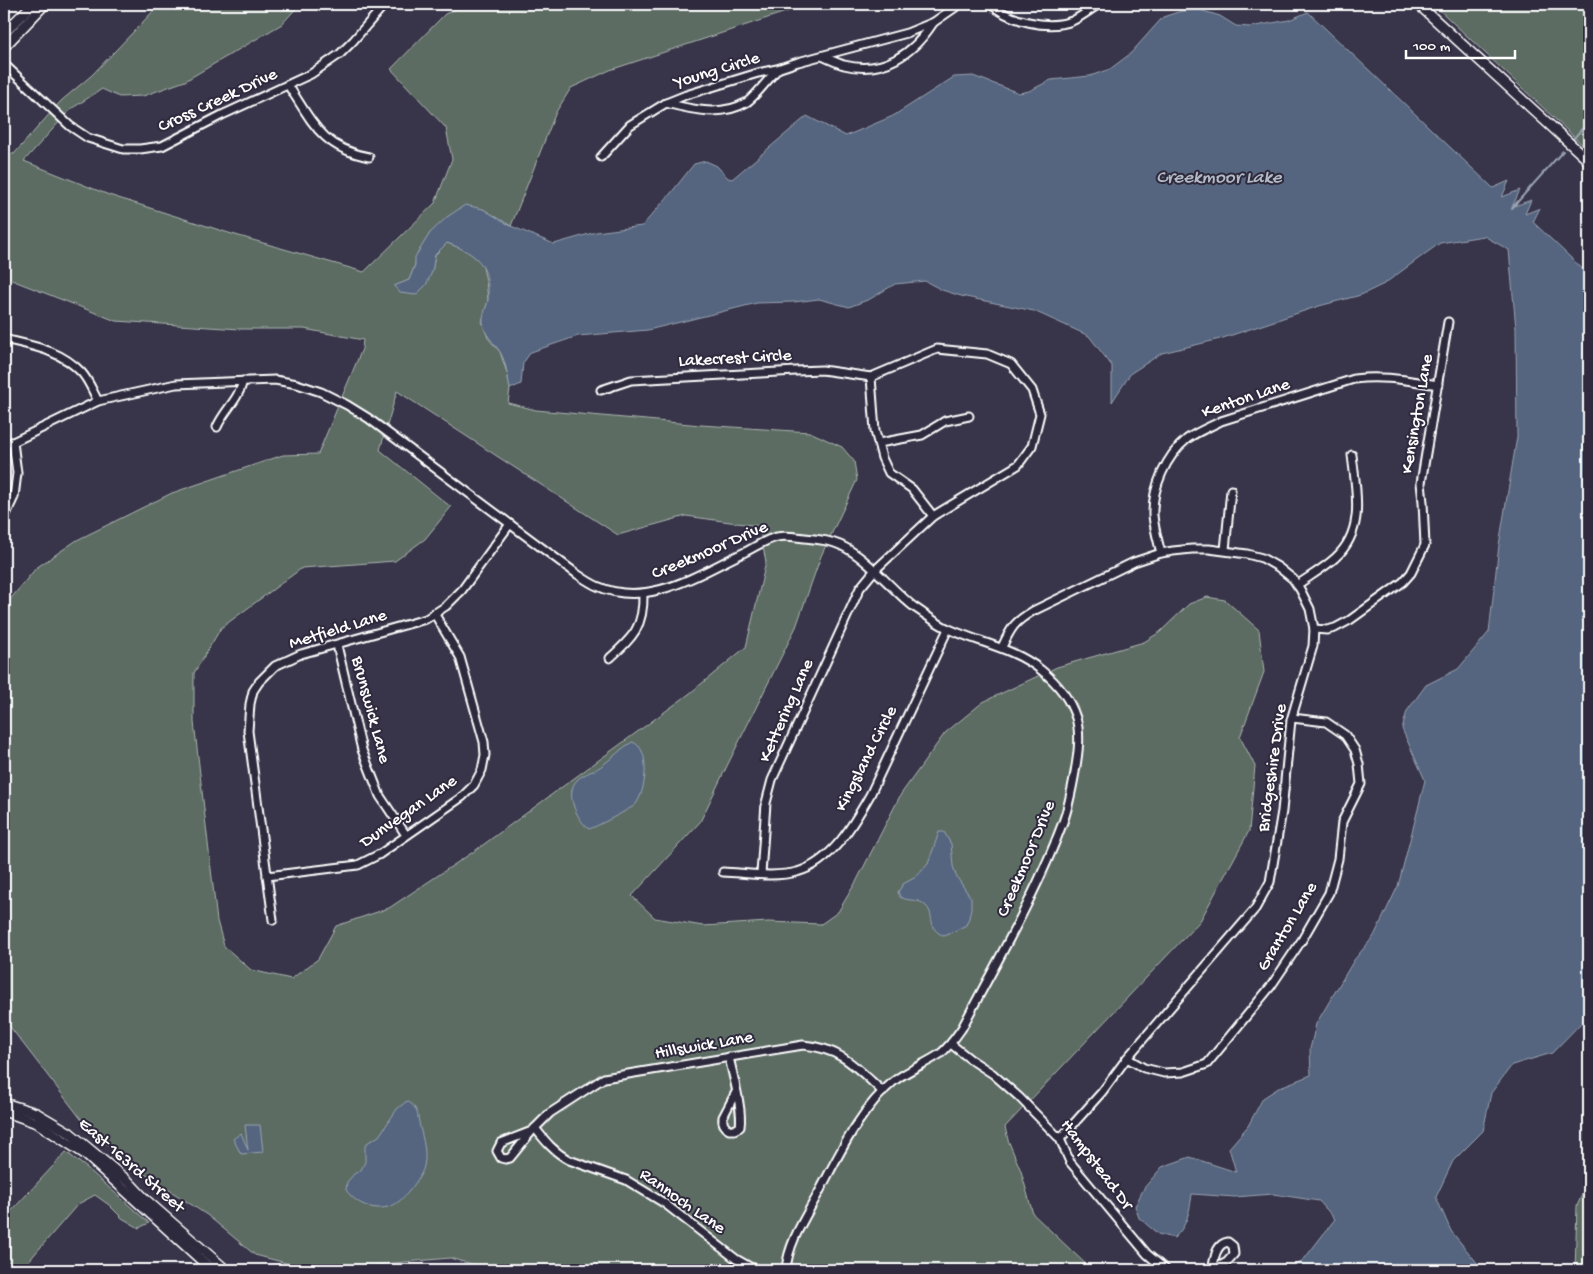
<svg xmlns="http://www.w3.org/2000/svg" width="1593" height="1274" viewBox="0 0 1593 1274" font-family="'Gochi Hand',sans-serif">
<rect width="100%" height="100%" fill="#383449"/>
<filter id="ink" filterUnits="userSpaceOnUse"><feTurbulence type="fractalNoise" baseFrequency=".02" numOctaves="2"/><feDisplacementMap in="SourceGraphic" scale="10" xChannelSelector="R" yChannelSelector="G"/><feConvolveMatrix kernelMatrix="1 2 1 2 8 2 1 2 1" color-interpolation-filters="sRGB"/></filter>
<g filter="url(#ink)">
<g fill="#5b6c63" stroke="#adb6b1" fill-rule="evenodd">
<path d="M160,4h140l-18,20 -97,57 -42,15 -24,1 -17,-8 -31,20 -47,52 85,34 123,39 132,38 71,-69 17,-44 -6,-31 -55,-59 54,-55 21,-10h344l-200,66 -39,18 -15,24 -45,114 -28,-17 -53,24 -14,24 -1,8 -6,15 -14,6 37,-14 3,-17 12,-12 19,7 16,13 4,18 2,19 -6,22 6,16 12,14 7,21 3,16 -2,14 28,7 165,15 109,7 32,15 12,14 3,19 -36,76 -25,71 -70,141 -26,54 -68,74 23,22 48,8 65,-4 53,2 17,-12 19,-32 44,-86 44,-61 38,-31 74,-35 87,-25 16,-10 29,-28 18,-7 18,3 34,30 5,42 -24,65 15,29 -6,65 -49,90 -195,206 3,13 13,31 12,43 59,56h-601l-41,-12 -67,6 -31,6h-39l-58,-15 -48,-40 -76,-50 -43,-37 -84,-109v-412l32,-39 41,-28 95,-47 111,-38 35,-1 44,-105 1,-9 -59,-11h-64l-124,-8 -112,-44v-124l10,1 47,-53 31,-26zM397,391l221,144 68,-19 73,10 7,36 -20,85 -57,47 -213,156 -87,58 -53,18 -18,33 -27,20 -40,-9 -27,-24 -7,-25 -23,-199v-49l27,-45 81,-60 93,-7 30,-22 26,-32 -71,-57z"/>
<path d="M1433,4h156v147z"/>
<path d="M66,1152l21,16 62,55 -10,5 -17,-10 -13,-13 -14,-10 -17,9 -57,66h-17v-51z"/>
<path d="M1589,1179v91h-14l2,-64z"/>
</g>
<g fill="#55657f" stroke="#99a3b2">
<path d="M1200,10l20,6 16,10 14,1 39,-7 19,-8 185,176 16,-7 -7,16 18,-7 -8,17 19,-7 -6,14 15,-6 -7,14 56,53v706l-3,5v32l-34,35 -40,12 -21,28 -8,38 -30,30 -17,36 15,34 32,39h-192l14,-12 30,-39 -16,-18 -46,-7 -38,3 -43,-3c-2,16 -5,33 -18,44l-16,-4 -19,-16 -4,-12 9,-18 18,-21 28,-10 46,15 -7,-24 19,-22 15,-28 17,-11 31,-12 -1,-26 6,-25 38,-64 20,-24 24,-50 20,-77 7,-29 -23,-51 5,-18 19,-26 32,-16 31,-37 10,-87 18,-108 -1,-108 -7,-79 -25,-14 -44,7 -56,41 -23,11 -42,11 -99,33 -58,14 -31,20 -19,29v-36l-23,-30 -55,-25 -73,-15 -19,-6 -17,-9 -30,3 -25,15 -21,8 -30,-8 -25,3 -37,1 -109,27 -70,6 -47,16 -8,11 -2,21 -11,5c-2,-12 -4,-27 -10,-37 -6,-10 -16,-17 -17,-30 -1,-7 4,-15 5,-22 2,-35 -10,-46 -41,-57l-12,12 -3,17 -6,13 -10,10 -16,-2 -6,-7 15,-6 6,-15v-8l15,-24 17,-16 18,-12 18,4 28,17 43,18 42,-12 46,-6 29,-33 23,-29 12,-3 11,5 11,12 4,1 75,-63 39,20 47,-20 61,-39 19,-1 46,17 10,-2 22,-11 39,-4 20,-7 20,-15 33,-37 18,-6z"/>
<path d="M632,742c20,5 14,51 3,63 -3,3 -41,23 -46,24 -12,-9 -25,-36 -12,-49 7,-7 19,-9 27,-16 10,-7 17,-16 28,-22z"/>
<path d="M939,832h5l7,12 2,22 3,10 15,22v10l-2,10 -3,7 -21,11c-19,-6 -9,-20 -19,-30 -7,-8 -17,-4 -26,-9l-2,-5 5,-8 13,-7 12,-13z"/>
<path d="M407,1101c12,7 10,14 13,26 3,13 7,25 4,39 -2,11 -22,37 -33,40 -17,6 -35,-2 -45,-16l1,-8 7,-8 7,-4 4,-8v-16l2,-3 12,-7 18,-27z"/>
<path d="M245,1125h15l3,27 -22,2 -8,-15 8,-6 7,17z"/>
</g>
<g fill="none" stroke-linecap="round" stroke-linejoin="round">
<g stroke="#99a3b2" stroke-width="2">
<path d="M1573,139l16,-18"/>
<path d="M1512,208l51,-57"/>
</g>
<defs>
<g id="minor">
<path d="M991,4c18,17 57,26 81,17 9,-4 19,-12 27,-17"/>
<path d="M822,56c7,3 15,7 22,9 39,10 69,-11 89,-42"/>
<path d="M4,64l66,62 18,12 35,11h17l22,-3 60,-31 89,-41 29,-20 13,-13 32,-37"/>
<path d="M288,85c25,38 34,63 81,72"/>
<path d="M666,103c27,7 56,14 81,-1 8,-5 22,-24 30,-32"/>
<path d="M601,157l29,-32 36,-22 20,-8 72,-22 19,-4 21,-7 109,-29 27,-11 26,-18"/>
<path d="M4,339c29,7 57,11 78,34 7,8 11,19 16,28"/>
<path d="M871,377l4,54 7,27 7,15 23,16 21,27"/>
<path d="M601,390l30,-10 165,-9 26,-1 49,7 66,-28 50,5 24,10 21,26 8,24 -8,32 -14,19 -85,51 -59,55 -14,17 -88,192 -6,23 -5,71"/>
<path d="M217,427c8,-18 21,-26 26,-46"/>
<path d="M879,443l43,-8 23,-14 24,-5"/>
<path d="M4,444l9,-2 85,-41 78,-17 99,-4 22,4 24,8 26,13 21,13 209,156c6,4 13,9 20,12 51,23 101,-12 146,-33 11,-5 23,-14 34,-16 8,-2 19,0 27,1 12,1 25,2 36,7 27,12 51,44 74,62 11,7 23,17 35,22 31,14 65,19 92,41 15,12 29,29 35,48 5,17 2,37 -1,54 -3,17 -6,34 -12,50 -26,71 -66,139 -101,206 -7,10 -13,19 -22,26 -15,10 -32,16 -46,27 -35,29 -55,74 -76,113 -13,24 -30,49 -32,76"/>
<path d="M4,519l10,-22 3,-24 -4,-31"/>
<path d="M1225,550l6,-60"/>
<path d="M1161,553c-3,-12 -7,-25 -8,-38 -1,-27 13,-59 34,-76 11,-8 23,-12 34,-18l133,-42c29,-4 56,2 84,6"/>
<path d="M1297,585c13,-9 27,-17 38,-27 31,-28 21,-67 17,-103"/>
<path d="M1314,629l13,1 8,-2 15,-8 53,-38 8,-9 14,-28 -2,-43 -2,-19 27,-161"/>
<path d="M337,645l25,105 18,46 26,39"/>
<path d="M1002,647c9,-19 12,-25 31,-36l101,-49 27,-9 12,-2 19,-2h17l38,5 15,4 16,9 15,12 7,10 10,20 4,20 -1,17 -22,74 -9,91 -12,71 -15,27 -128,149 -25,34 -42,47"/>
<path d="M610,658c23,-21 34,-31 33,-64"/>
<path d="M723,872c23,1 51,6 74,0 35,-10 56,-47 73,-77l78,-166"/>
<path d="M267,876l91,-11 22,-11 82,-57 12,-12 8,-15 3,-15 -1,-13 -24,-85 -26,-44"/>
<path d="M273,920l-25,-189 2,-27 3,-13 6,-9 16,-16 26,-12 125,-35 20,-13 16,-16 48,-66"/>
<path d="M951,1044l19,15 23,15 26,23 41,42 10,23 77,92 19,16"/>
<path d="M729,1057c4,19 14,53 11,70l-6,3h-5c-5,-4 -7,-7 -6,-13l13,-25"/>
<path d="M1127,1058l17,10 20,5 19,-1 24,-8 64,-78 31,-46 27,-47 9,-34 4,-37 19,-38 -2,-20 -4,-14 -10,-15 -19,-13 -34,-4"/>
<path d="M535,1128c10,13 19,24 34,32l57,20 38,23 72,56 14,8 12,3"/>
<path d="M532,1131l-31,12 -4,8 4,7 4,1 5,-1 22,-27 18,-18 54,-35 199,-33c38,3 54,23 80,47"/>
<path d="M1212,1270c3,-11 3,-26 16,-28l5,4 1,8 -7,8 -15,8"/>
</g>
<g id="tertiary">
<path d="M1418,4l171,157"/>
<path d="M4,33l29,-29"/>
<path d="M4,47l41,-43"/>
<path d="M4,1103l32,10 34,20 59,49 17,18 80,70"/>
<path d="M4,1111l33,12 48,31 127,116"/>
</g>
</defs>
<use href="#minor" stroke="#fff" stroke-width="11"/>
<use href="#tertiary" stroke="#fff" stroke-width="12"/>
<use href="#minor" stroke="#2f2a3d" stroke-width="7"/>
<use href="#tertiary" stroke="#2f2a3d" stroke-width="9"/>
</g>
</g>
<g text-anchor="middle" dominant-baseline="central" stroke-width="4" stroke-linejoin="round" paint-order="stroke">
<g font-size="18" fill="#fff" stroke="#2f2a3d">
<text transform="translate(717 71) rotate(-17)">Young Circle</text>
<text transform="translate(218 101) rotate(-25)">Cross Creek Drive</text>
<text transform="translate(735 359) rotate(-3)">Lakecrest Circle</text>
<text transform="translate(1246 399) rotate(-19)">Kenton Lane</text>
<text transform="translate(1418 414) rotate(-80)">Kensington Lane</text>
<text transform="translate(710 551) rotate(-23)">Creekmoor Drive</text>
<text transform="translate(338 630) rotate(-17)">Metfield Lane</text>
<text transform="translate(370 710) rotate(75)">Brunswick Lane</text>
<text transform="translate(787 711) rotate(-66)">Kettering Lane</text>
<text transform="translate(867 759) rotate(-63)">Kingsland Circle</text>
<text transform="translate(1273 768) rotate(-82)">Bridgeshire Drive</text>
<text transform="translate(409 812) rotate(-35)">Dunvegan Lane</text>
<text transform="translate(1027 859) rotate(-67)">Creekmoor Drive</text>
<text transform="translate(1288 927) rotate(-59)">Granton Lane</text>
<text transform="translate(704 1046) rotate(-10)">Hillswick Lane</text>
<text transform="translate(1096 1165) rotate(53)">Hampstead Dr</text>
<text transform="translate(131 1166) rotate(41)">East 163rd Street</text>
<text transform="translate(682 1202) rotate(35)">Rannoch Lane</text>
</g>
<g font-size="19" font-style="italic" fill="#b2bac5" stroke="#2f2a3d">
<text x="1219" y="178">Creekmoor Lake</text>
</g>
</g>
<rect width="1593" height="1274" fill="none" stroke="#2f2a3d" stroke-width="20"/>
<rect x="10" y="10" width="1573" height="1254" fill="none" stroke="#fff" stroke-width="2" filter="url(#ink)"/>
<path d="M1406 50v8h109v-8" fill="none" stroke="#ffffff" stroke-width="2.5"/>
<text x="1413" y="50" font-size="15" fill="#ffffff" stroke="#2f2a3d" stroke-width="4" paint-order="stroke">100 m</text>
</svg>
